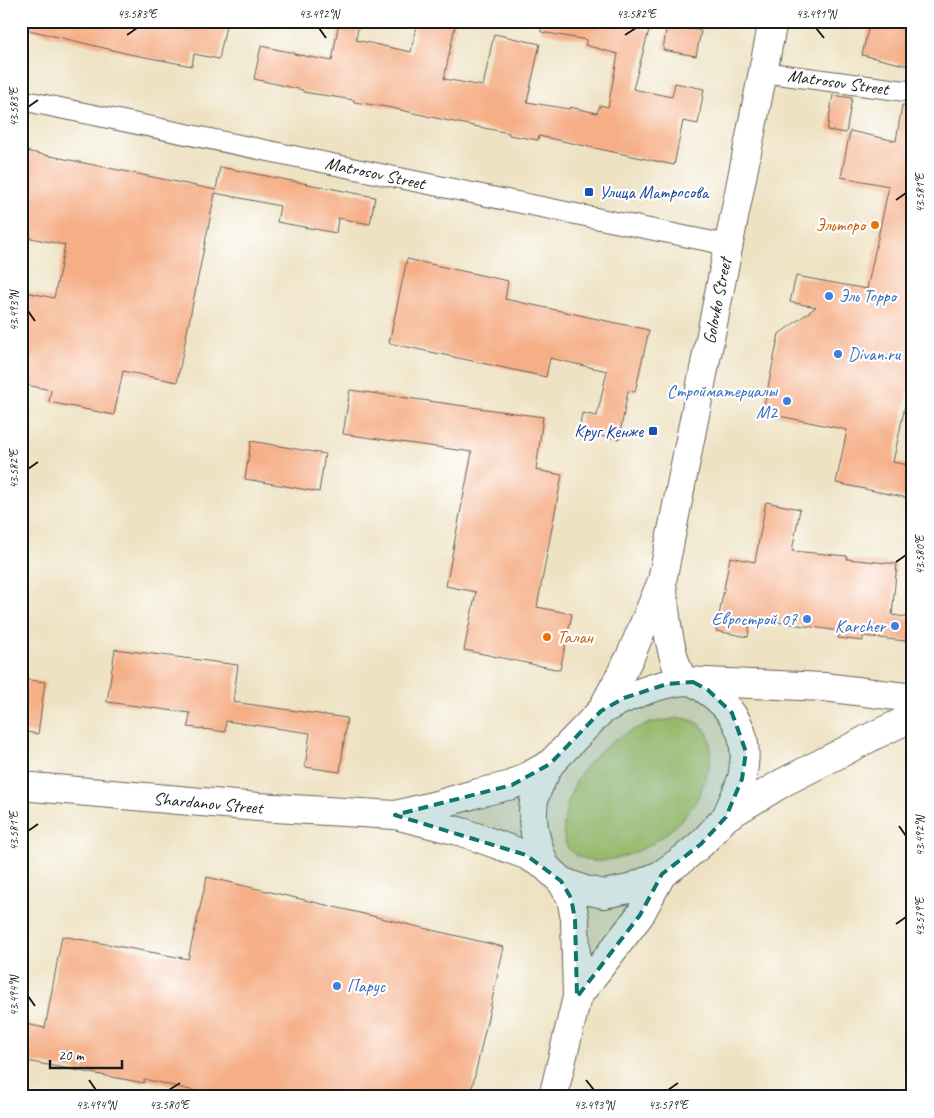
<svg xmlns="http://www.w3.org/2000/svg" width="934" height="1118" viewBox="0 0 934 1118" font-family="Caveat,sans-serif">
<rect width="100%" height="100%" fill="#fff"/>
<filter id="ink" filterUnits="userSpaceOnUse"><feTurbulence type="fractalNoise" baseFrequency=".02" numOctaves="2"/><feDisplacementMap in="SourceGraphic" scale="10" xChannelSelector="R" yChannelSelector="G"/><feConvolveMatrix kernelMatrix="1 2 1 2 8 2 1 2 1" color-interpolation-filters="sRGB"/></filter>
<filter id="wash" filterUnits="userSpaceOnUse"><feTurbulence type="fractalNoise" baseFrequency=".0096" numOctaves="4" result="noise"/><feDisplacementMap in="SourceGraphic" scale="20" xChannelSelector="R" yChannelSelector="G"/><feGaussianBlur stdDeviation="1.12" result="paint"/><feColorMatrix in="noise" values="0 0 0 0 0 0 0 0 0 0 0 0 0 0 0 0 0 1.4 0 .05"/><feComposite in="paint" operator="in"/></filter>
<g filter="url(#wash)">
<rect width="100%" height="100%" fill="#eee2c3"/>
<path fill="#bcca6c" stroke="#6c7344" d="M682,718c4,1 10,2 14,4 27,13 11,60 0,79 -9,13 -21,27 -34,36 -19,14 -40,22 -63,24 -8,1 -12,-1 -18,-4 -7,-2 -14,-8 -16,-15 -5,-18 5,-51 14,-66 11,-17 30,-34 48,-43 17,-10 35,-13 55,-15z"/>
<g id="blocks">
<g fill="#f5ae86">
<path d="M26,21h201l-8,38 -25,-5 -2,12 -63,-12 -104,-25z"/>
<path d="M339,21h20l-3,19 55,12 6,-31h39l-12,58 39,7 11,-52 46,10 -13,58 42,7 1,-2 27,6 3,-8 8,2 10,-53 -33,-9 2,-5 -46,-8 1,-11h73l34,9 -16,59 39,8 3,-14 29,6 -6,35 -15,-3 -9,44 -135,-29 -1,4 -29,-5v-2l-60,-12 -62,-14 -33,-5v-2l-51,-8v-2l-49,-11 7,-33 33,7v1l38,7z"/>
<path d="M870,21h43v46l-51,-12z"/>
<path d="M667,25l34,6 -5,25 -33,-6z"/>
<path d="M833,95l19,3 -6,35 -19,-3z"/>
<path d="M902,105l11,1v263l-20,93 20,4v33l-77,-16 11,-53 -77,-16 -6,-8 15,-72 37,-27 -26,-5 6,-26 71,13 22,-103 -48,-9 9,-46 46,10z"/>
<path d="M21,150l195,40 4,-23 155,30 -5,27 -32,-6 -2,15 -59,-11 3,-16 -65,-13 -38,189 -54,-11 -9,44 -65,-13 2,-12 -30,-6v-93l33,7 11,-53 -44,-9z"/>
<path d="M407,259l101,22 -3,18 144,31 -14,62 -7,-1 -9,48 -40,-6 3,-20 15,3 10,-45 -57,-13 -4,19 -157,-34z"/>
<path d="M350,390l193,27 -7,53 26,5 -25,132 35,7 -12,56 -96,-20 12,-58 -30,-6 26,-134 -129,-18z"/>
<path d="M251,441l74,13 -6,38 -74,-13z"/>
<path d="M766,502l34,7 -8,42 55,5v3l50,5 -5,51 21,3v24l-50,-6v5l-25,-3 1,-7 -88,-13 -3,19 -32,-6 14,-74 25,5z"/>
<path d="M115,649l123,16 -5,37 114,16 -7,54 -35,-5 5,-34 -84,-12 -1,11 -37,-5 2,-14 -83,-11z"/>
<path d="M21,679l24,3 -7,52 -17,-3z"/>
<path d="M207,877l297,70 -34,150h-250l-76,-18v4l-123,-23v-37l24,5 17,-92 126,23z"/>
</g>
</g>
</g>
<g filter="url(#ink)">
<use href="#blocks" fill-opacity="0" stroke="#666156" stroke-width="1"/>
<g fill="none" stroke-linecap="round" stroke-linejoin="round">
<defs>
<g id="street">
<path d="M762,72l151,20"/>
<path d="M21,100l461,95 246,50"/>
</g>
<g id="secondary">
<path d="M662,583c4,33 6,68 21,98"/>
<path d="M693,682c33,18 56,44 51,83 -1,5 -1,11 -3,16 -4,12 -10,24 -15,36"/>
<path d="M601,711c27,-15 50,-25 82,-30l141,6 89,11"/>
<path d="M21,786l237,21 137,8 67,17 64,23 19,11 16,15 10,17 4,21 2,78 -24,100"/>
<path d="M395,815l45,-11 38,-11 34,-8 38,-21 51,-53 29,-54 32,-76 111,-560"/>
<path d="M545,866c-8,-22 -16,-45 -10,-70 3,-10 10,-22 15,-32"/>
<path d="M561,881l24,9 19,4 25,-5 33,-15 21,-15 18,-15 25,-27 58,-35 55,-28 36,-19 38,-18"/>
<path d="M577,997l63,-82 22,-41"/>
</g>
</defs>
<use href="#street" stroke="#666156" stroke-width="22"/>
<use href="#secondary" stroke="#666156" stroke-width="30"/>
<use href="#street" stroke="#fff" stroke-width="20"/>
<use href="#secondary" stroke="#fff" stroke-width="28"/>
</g>
</g>
<path fill="#0f766e" fill-opacity="0.2" stroke="#0f766e" stroke-width="4" stroke-dasharray="10 6" stroke-linejoin="round" d="M693,682l15,8 24,23 14,39 -4,27 -16,38 -25,27 -39,30 -22,41 -63,82 -2,-78 -4,-21 -10,-17 -35,-26 -131,-40 117,-30 38,-21 51,-53 23,-13 43,-14z"/>
<path fill="none" stroke="#1c1c1c" stroke-width="2" d="M319,28l7,10M816,28l8,10M127,35l10,-7M625,35l11,-7M28,107l10,-7M896,200l10,-7M28,311l7,10M28,469l10,-7M896,562l10,-7M899,826l7,10M28,831l10,-7M896,924l10,-7M28,996l7,10M89,1080l7,10M586,1080l8,10M169,1090l11,-7M668,1090l10,-7"/>
<g fill="#1a4fb4" stroke="#fff" stroke-width="2">
<rect x="584" y="187" width="10" height="10" rx="2.5"/>
<rect x="648" y="426" width="10" height="10" rx="2.5"/>
</g>
<g fill="#e8710a" stroke="#fff" stroke-width="2">
<circle cx="875" cy="225" r="5"/>
<circle cx="547" cy="637" r="5"/>
</g>
<g fill="#3f7fe0" stroke="#fff" stroke-width="2">
<circle cx="829" cy="296" r="5"/>
<circle cx="838" cy="354" r="5"/>
<circle cx="787" cy="401" r="5"/>
<circle cx="807" cy="619" r="5"/>
<circle cx="895" cy="626" r="5"/>
<circle cx="337" cy="986" r="5"/>
</g>
<g text-anchor="middle" dominant-baseline="central" stroke-width="4.5" stroke-linejoin="round" paint-order="stroke">
<g font-size="18" fill="#1c1c1c" stroke="#fff">
<text transform="translate(838 82) rotate(8)">Matrosov Street</text>
<text transform="translate(375 173) rotate(12)">Matrosov Street</text>
<text transform="translate(717 301) rotate(-79)">Golovko Street</text>
<text transform="translate(208 803) rotate(5)">Shardanov Street</text>
</g>
<g font-size="18" fill="#164399" stroke="#fff" text-anchor="start">
<text x="599" y="192">Улица Матросова</text>
<text x="643" y="431" text-anchor="end">Круг Кенже</text>
</g>
<g font-size="18" fill="#c56008" stroke="#fff" text-anchor="end">
<text x="865" y="225">Эльторо</text>
<text x="557" y="637" text-anchor="start">Талан</text>
</g>
<g font-size="18" fill="#366cbe" stroke="#fff" text-anchor="start">
<text x="839" y="296">Эль Торро</text>
<text x="848" y="354">Divan.ru</text>
<text x="777" y="391" text-anchor="end">Стройматериалы<tspan x="777" dy="21">М2</tspan></text>
<text x="797" y="619" text-anchor="end">Еврострой 07</text>
<text x="885" y="626" text-anchor="end">Kаrcher</text>
<text x="347" y="986">Парус</text>
</g>
</g>
<rect width="934" height="1118" fill="none" stroke="#fff" stroke-width="55"/>
<path d="M50 1060v8h72v-8" fill="none" stroke="#1c1c1c" stroke-width="2.5"/>
<text x="58" y="1060" font-size="15" fill="#1c1c1c" stroke="#ffffff" stroke-width="4" paint-order="stroke">20 m</text>
<rect x="28" y="28" width="878" height="1062" fill="none" stroke="#1c1c1c" stroke-width="2"/>
<g font-size="12" text-anchor="middle" fill="#1c1c1c">
<text x="137" y="18">43.583°E</text>
<text x="319" y="18">43.492°N</text>
<text x="636" y="18">43.582°E</text>
<text x="816" y="18">43.491°N</text>
<text transform="translate(14 107) rotate(-90)" y="4">43.583°E</text>
<text transform="translate(920 193) rotate(-90)" y="4">43.581°E</text>
<text transform="translate(14 311) rotate(-90)" y="4">43.493°N</text>
<text transform="translate(14 469) rotate(-90)" y="4">43.582°E</text>
<text transform="translate(920 555) rotate(-90)" y="4">43.580°E</text>
<text transform="translate(14 831) rotate(-90)" y="4">43.581°E</text>
<text transform="translate(920 836) rotate(-90)" y="4">43.492°N</text>
<text transform="translate(920 917) rotate(-90)" y="4">43.579°E</text>
<text transform="translate(14 996) rotate(-90)" y="4">43.494°N</text>
<text x="96" y="1109">43.494°N</text>
<text x="169" y="1109">43.580°E</text>
<text x="594" y="1109">43.493°N</text>
<text x="668" y="1109">43.579°E</text>
</g>
</svg>
